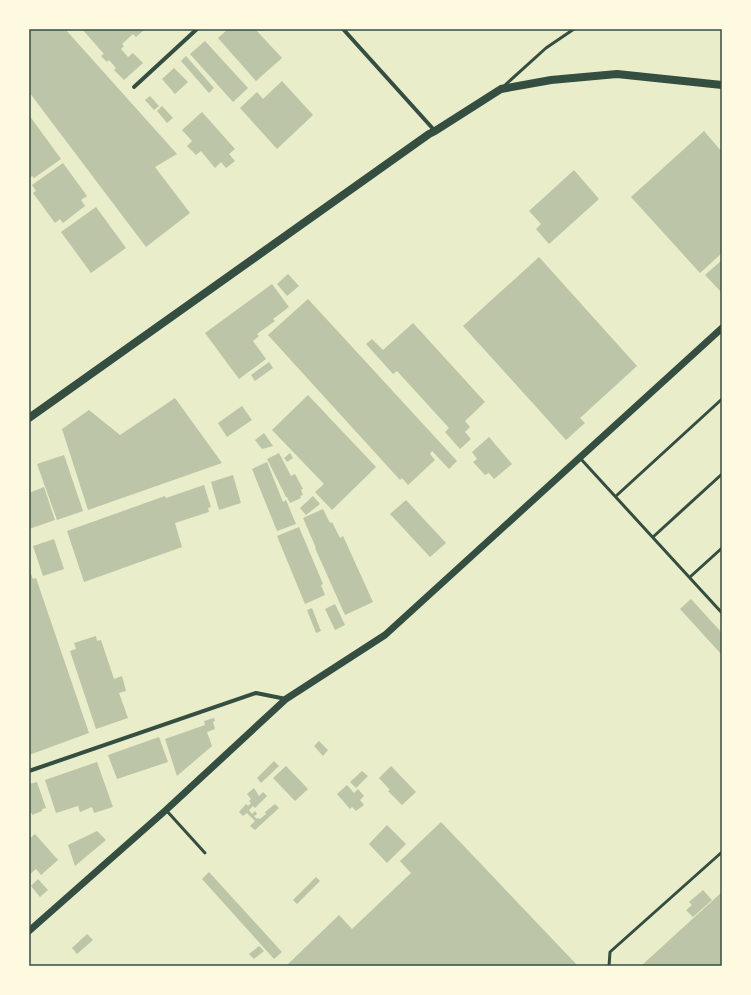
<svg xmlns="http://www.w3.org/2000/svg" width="751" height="995" viewBox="0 0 751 995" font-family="Inter,sans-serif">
<rect width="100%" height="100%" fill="#e9edc9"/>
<g fill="#bcc5a7">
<path d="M29,29h36l112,125 -22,13 35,46 -44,34 -117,-155z"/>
<path d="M82,29h63l-9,8 -3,-3 -11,10 2,2 -3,3 7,8 5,-4 10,10 -19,17 -10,-10 2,-2 -7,-8 -2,2 -6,-6 3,-2z"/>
<path d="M228,29h27l27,29 -26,23 -38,-43z"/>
<path d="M205,41l43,47 -15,14 -43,-48z"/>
<path d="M186,56l28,32 -5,5 -28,-32z"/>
<path d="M174,68l14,14 -13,12 -13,-15z"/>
<path d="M282,81l31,34 -36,34 -37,-41 17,-16 6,7z"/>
<path d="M150,96l9,10 -5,4 -9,-10z"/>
<path d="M162,106l11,12 -6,5 -10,-12z"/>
<path d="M202,112l33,37 -6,5 6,7 -9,7 -5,-6 -6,6 -14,-17 -5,4 -9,-9 5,-5 -10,-11z"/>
<path d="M29,115l32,44 -27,19 -2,-2 -3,2z"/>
<path d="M704,131l18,21v101l-22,20 -69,-76z"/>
<path d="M63,163l24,33 -6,4 4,6 -22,17 -3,-4 -5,4 -22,-30 3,-2 -4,-6z"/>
<path d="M574,170l25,29 -50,45 -13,-15 5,-5 -12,-13z"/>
<path d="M96,207l30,41 -35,25 -30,-41z"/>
<path d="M539,257l98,109 -57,52 5,5 -19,17 -103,-114z"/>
<path d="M722,260v33l-17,-18z"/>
<path d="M288,274l11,12 -12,10 -10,-12z"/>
<path d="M272,284l17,23 -16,12 2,2 -18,13 2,2 -6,5 13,18 -27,20 -34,-46z"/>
<path d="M308,299l149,162 -8,8 -17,-18 -2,3 5,6 -27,25 -6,-7 -2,2 -132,-145z"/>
<path d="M413,323l72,79 -20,19 5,6 -5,5 6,7 -11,10 -15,-17 4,-4 -52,-57 -4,3 -27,-30 6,-5 11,11z"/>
<path d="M269,362l4,6 -18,13 -4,-6z"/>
<path d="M308,395l68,72 -44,43 -17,-18 9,-8 -52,-54z"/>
<path d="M175,398l47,65 -134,47 -26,-81 27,-19 31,25z"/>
<path d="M242,406l10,14 -25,17 -9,-14z"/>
<path d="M264,433l9,13 -11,3 -7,-9z"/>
<path d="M489,437l23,27 -18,15 -5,-6 -4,2 -12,-13 4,-3 -5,-7z"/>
<path d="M279,453l12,23 4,-2 8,15 -2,1 2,5 -3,1 1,2 -11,5 -3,-6h-1l-19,-38z"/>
<path d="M290,453l3,5 -6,4 -3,-4z"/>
<path d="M64,455l19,56 -26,9 -20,-56z"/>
<path d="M267,462l16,40 3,-2 10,24 -19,7 -25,-62z"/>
<path d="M233,475l8,28 -22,7 -8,-28z"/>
<path d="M204,485l7,22 -3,1 1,4 -34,11 7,24 -98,35 -17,-51 98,-35 1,2z"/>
<path d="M44,487l11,33 -26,9v-36z"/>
<path d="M313,496l7,8 -14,11 -6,-7z"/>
<path d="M406,500l40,43 -16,14 -40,-43z"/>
<path d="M323,509l7,14 2,-1 8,16 3,-2 30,66 -28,13 -30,-67h1l-13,-30z"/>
<path d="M299,527l24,57 -2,1 4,10 -20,9 -28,-68z"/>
<path d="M54,539l10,30 -21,7 -10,-30z"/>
<path d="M29,569l4,10 3,-1 53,155 -60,22z"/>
<path d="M691,599l31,34v22l-42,-46z"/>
<path d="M335,604l10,21 -10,5 -10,-21z"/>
<path d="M312,608l9,23 -5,2 -9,-23z"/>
<path d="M96,636l1,5 4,-1 13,39 8,-3 4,15 -7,2 9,25 -32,11 -26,-78 6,-2 -2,-6z"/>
<path d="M214,718l1,3 -2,1 2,7 -8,3 5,14 -35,30 -12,-37 40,-14 -1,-4z"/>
<path d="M159,737l9,25 -51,17 -9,-24z"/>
<path d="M319,741l9,9 -5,6 -9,-10z"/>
<path d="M274,761l5,5 -18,17 -4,-5z"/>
<path d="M97,762l16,45 -19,6 -2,-6 -12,5 -2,-6 -22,7 -11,-33z"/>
<path d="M286,766l22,23 -13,12 -22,-23z"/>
<path d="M391,766l25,26 -14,13 -14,-14 2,-1 -11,-12z"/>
<path d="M362,771l6,5 -12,12 -6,-6z"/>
<path d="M37,782l9,26 -4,1v2l-10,4v-2l-3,1v-30z"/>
<path d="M347,785l7,8 4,-4 6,7 -4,4 4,5 -8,6 -4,-4 -2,2 -13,-15z"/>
<path d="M254,788l5,8 4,-4 4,4 -12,12 -2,-2 -4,4 3,4 3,-3 2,3 -3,2 3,3 1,-1 2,1 6,-5 -1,-2 10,-8 4,4 -24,22 -5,-4 5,-5 -8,-8 -4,3 -4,-4 7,-8 2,2 3,-3 -2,-2 2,-2 -4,-5z"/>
<path d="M441,822l137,144h-292l53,-51 13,14 59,-56 -11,-12z"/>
<path d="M387,825l19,19 -19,19 -18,-19z"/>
<path d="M97,831l9,9 -31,26 -7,-21z"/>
<path d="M35,834l23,26 -17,15 -5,-6 -7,6v-36z"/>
<path d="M209,872l73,80 -8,7 -72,-80z"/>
<path d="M316,877l4,4 -23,23 -4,-4z"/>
<path d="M38,879l10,11 -8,7 -9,-11z"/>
<path d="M703,890l9,10 -19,17 -7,-7 6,-5 -3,-3z"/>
<path d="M722,892v74h-81z"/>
<path d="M87,934l6,6 -16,14 -5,-6z"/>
<path d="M259,946l5,5 -10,8 -5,-5z"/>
</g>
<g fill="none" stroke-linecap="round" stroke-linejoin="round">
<g stroke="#344e41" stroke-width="3">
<path d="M504,86l42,-38 28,-19"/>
<path d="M580,458l142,155"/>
<path d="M616,496l106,-97"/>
<path d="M653,537l69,-63"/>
<path d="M690,577l32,-29"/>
<path d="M166,810l39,43"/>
<path d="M609,966l1,-14 112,-100"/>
</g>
<g stroke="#344e41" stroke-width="4">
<path d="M343,29l92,102"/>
<path d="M134,87l63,-58"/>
<path d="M29,771l227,-78 30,6"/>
</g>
<path stroke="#344e41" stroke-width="7" d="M29,931l137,-121 120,-111 99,-64 337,-307"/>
<path stroke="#344e41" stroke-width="8" d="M29,418l400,-284 6,-3 66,-42 50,-9 66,-6 105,11"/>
</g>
<rect width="751" height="995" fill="none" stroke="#fefae0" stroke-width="60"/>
<rect x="30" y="30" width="691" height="935" fill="none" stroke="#344e41" stroke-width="1.5"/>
</svg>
